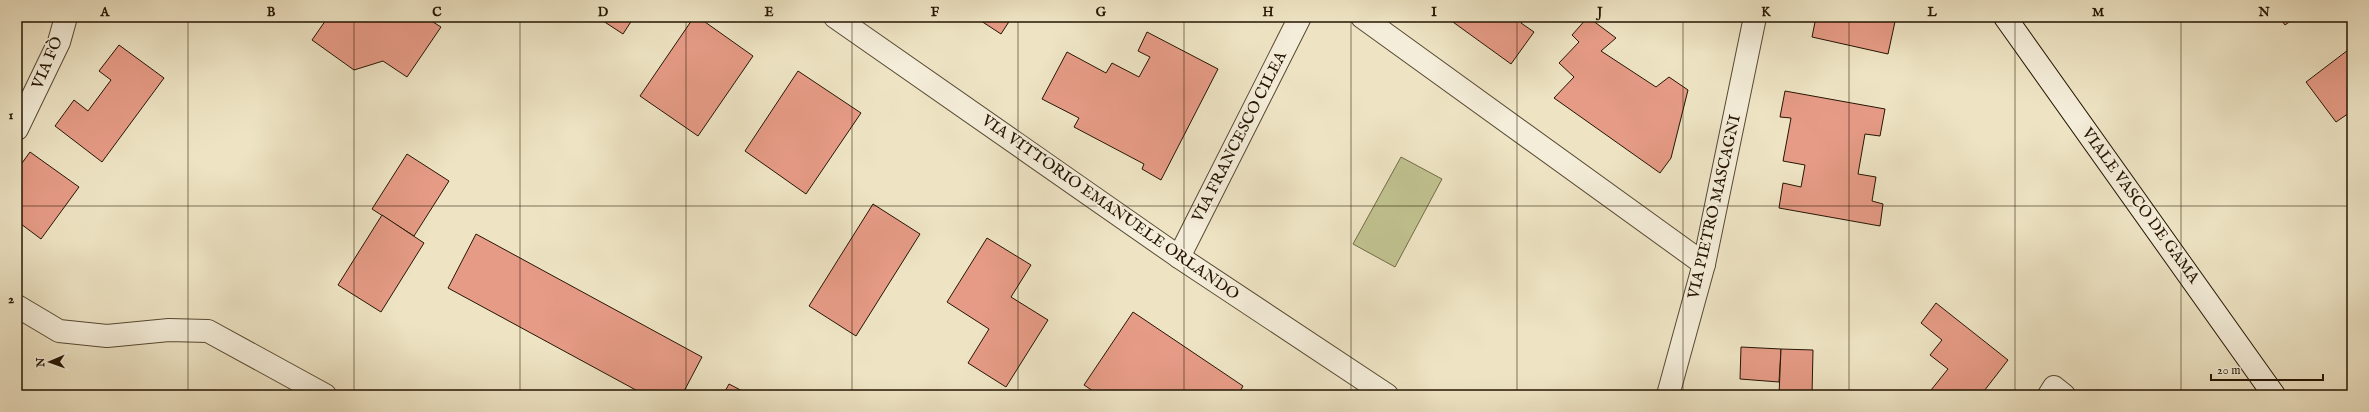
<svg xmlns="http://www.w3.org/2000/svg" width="2369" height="412" viewBox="0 0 2369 412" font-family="'IM FELL English',serif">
<rect width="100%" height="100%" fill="#eee4c4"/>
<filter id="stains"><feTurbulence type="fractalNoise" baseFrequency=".005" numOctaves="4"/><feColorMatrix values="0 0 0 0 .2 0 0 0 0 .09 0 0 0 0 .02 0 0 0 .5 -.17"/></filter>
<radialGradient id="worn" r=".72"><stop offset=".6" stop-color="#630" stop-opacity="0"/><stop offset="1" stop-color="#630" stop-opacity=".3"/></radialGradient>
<path fill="#c0c28f" stroke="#726c48" d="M1401,157l41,22 -47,88 -42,-23z"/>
<g fill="#e69b86" stroke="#251502">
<path d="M328,17h97l16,10 -34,50 -24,-16 -29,9 -42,-30z"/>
<path d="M597,17h37l-11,17z"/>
<path d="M694,17h4l55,39 -55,80 -58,-40z"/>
<path d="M975,17h37l-11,17z"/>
<path d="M1446,17h80l-5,6 13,9 -23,32z"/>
<path d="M1588,17l28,21 -15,13 55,36 13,-10 19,13 -17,68 -11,15 -106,-75 20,-21 -15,-14 20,-21 -7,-7z"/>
<path d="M1816,17h80l-8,37 -76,-17z"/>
<path d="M2279,17h17l-11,8z"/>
<path d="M1147,32l71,37 -57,111 -19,-11 2,-5 -70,-37 5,-9 -37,-19 25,-47 39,21 6,-10 27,14 11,-20 -12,-6z"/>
<path d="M119,45l45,33 -62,84 -47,-36 19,-26 14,11 23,-31 -12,-9z"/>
<path d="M2352,47v64l-16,11 -30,-40z"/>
<path d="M798,71l63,42 -55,81 -61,-43z"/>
<path d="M1785,91l100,18 -5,27 -15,-2 -7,40 18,3 -4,24 11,3 -3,22 -101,-18 4,-25 18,4 4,-22 -22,-4 8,-43 -11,-1z"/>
<path d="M30,152l49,35 -38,52 -24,-18v-51z"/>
<path d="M407,154l42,27 -35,55 -42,-27z"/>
<path d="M873,204l47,30 -64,102 -47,-30z"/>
<path d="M382,215l42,28 -43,69 -43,-27z"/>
<path d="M476,234l226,123 -20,38h-37l-197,-107z"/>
<path d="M987,238l44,27 -20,32 37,23 -42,67 -38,-24 21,-34 -42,-27z"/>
<path d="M1936,303l72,57 -27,35h-54l21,-26 -18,-14 12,-15 -21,-17z"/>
<path d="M1133,312l110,74 -5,9h-102l-5,-3 -2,3h-30l-15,-10z"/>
<path d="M1741,347l40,2 -2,33 -39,-3z"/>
<path d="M1781,349l32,1 -1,45h-33z"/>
<path d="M729,384l21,11h-27z"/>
</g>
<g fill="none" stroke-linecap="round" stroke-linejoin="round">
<defs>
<g id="minor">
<path d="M835,17l344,240 208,138"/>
<path d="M1362,17l342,247"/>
<path d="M1179,257l121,-240"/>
<path d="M17,306l42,25 48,5 62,-6 39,1 117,64"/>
<path d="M1668,395l36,-131 51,-247"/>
<path d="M2049,395l5,-8 10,8"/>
</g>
<path id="tertiary" d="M17,129l42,-87 7,-25"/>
<path id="secondary" d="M2005,17l269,378"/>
</defs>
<use href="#minor" stroke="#574932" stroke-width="24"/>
<use href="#tertiary" stroke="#574932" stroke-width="24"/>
<use href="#secondary" stroke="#251502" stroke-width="24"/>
<use href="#minor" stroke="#f4edd9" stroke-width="22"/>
<use href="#tertiary" stroke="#f4edd9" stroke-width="22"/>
<use href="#secondary" stroke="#f4edd9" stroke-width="22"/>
</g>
<path fill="none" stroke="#251502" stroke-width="1" stroke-opacity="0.55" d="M188,17v378M354,17v378M520,17v378M686,17v378M852,17v378M1018,17v378M1184,17v378M1351,17v378M1517,17v378M1683,17v378M1849,17v378M2015,17v378M2181,17v378M17,206h2335"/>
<g text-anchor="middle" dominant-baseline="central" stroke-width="3.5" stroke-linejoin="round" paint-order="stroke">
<g font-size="16" fill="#251502" stroke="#f4edd9">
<text transform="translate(48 63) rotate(-67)">VIA FÒ</text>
<text transform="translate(1240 137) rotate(-63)">VIA FRANCESCO CILEA</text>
<text transform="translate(2140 206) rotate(54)">VIALE VASCO DE GAMA</text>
<text transform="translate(1715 207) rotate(-77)">VIA PIETRO MASCAGNI</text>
<text transform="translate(1110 208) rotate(35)">VIA VITTORIO EMANUELE ORLANDO</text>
</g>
</g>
<rect width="2369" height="412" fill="none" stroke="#eee4c4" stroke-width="44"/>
<g transform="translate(50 362) rotate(268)" stroke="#f4edd9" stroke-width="3" paint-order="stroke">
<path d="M0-3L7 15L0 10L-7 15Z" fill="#251502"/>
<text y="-6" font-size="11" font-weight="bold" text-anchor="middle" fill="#251502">N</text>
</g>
<path d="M2211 374v6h112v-6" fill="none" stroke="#251502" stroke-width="2"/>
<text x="2217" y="374" font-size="12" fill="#251502" stroke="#f4edd9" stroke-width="3" paint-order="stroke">20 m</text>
<rect x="22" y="22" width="2325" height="368" fill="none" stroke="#251502" stroke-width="1.5"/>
<g font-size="13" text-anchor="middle" font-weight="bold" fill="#251502">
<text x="105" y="16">A</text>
<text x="271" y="16">B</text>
<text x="437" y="16">C</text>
<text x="603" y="16">D</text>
<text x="769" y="16">E</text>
<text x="935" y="16">F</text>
<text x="1101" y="16">G</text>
<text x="1268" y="16">H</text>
<text x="1434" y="16">I</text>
<text x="1600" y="16">J</text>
<text x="1766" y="16">K</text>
<text x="1932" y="16">L</text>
<text x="2098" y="16">M</text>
<text x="2264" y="16">N</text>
<text x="11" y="119">1</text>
<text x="11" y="303">2</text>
</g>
<rect width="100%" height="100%" filter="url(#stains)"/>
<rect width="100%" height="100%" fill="url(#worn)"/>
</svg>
